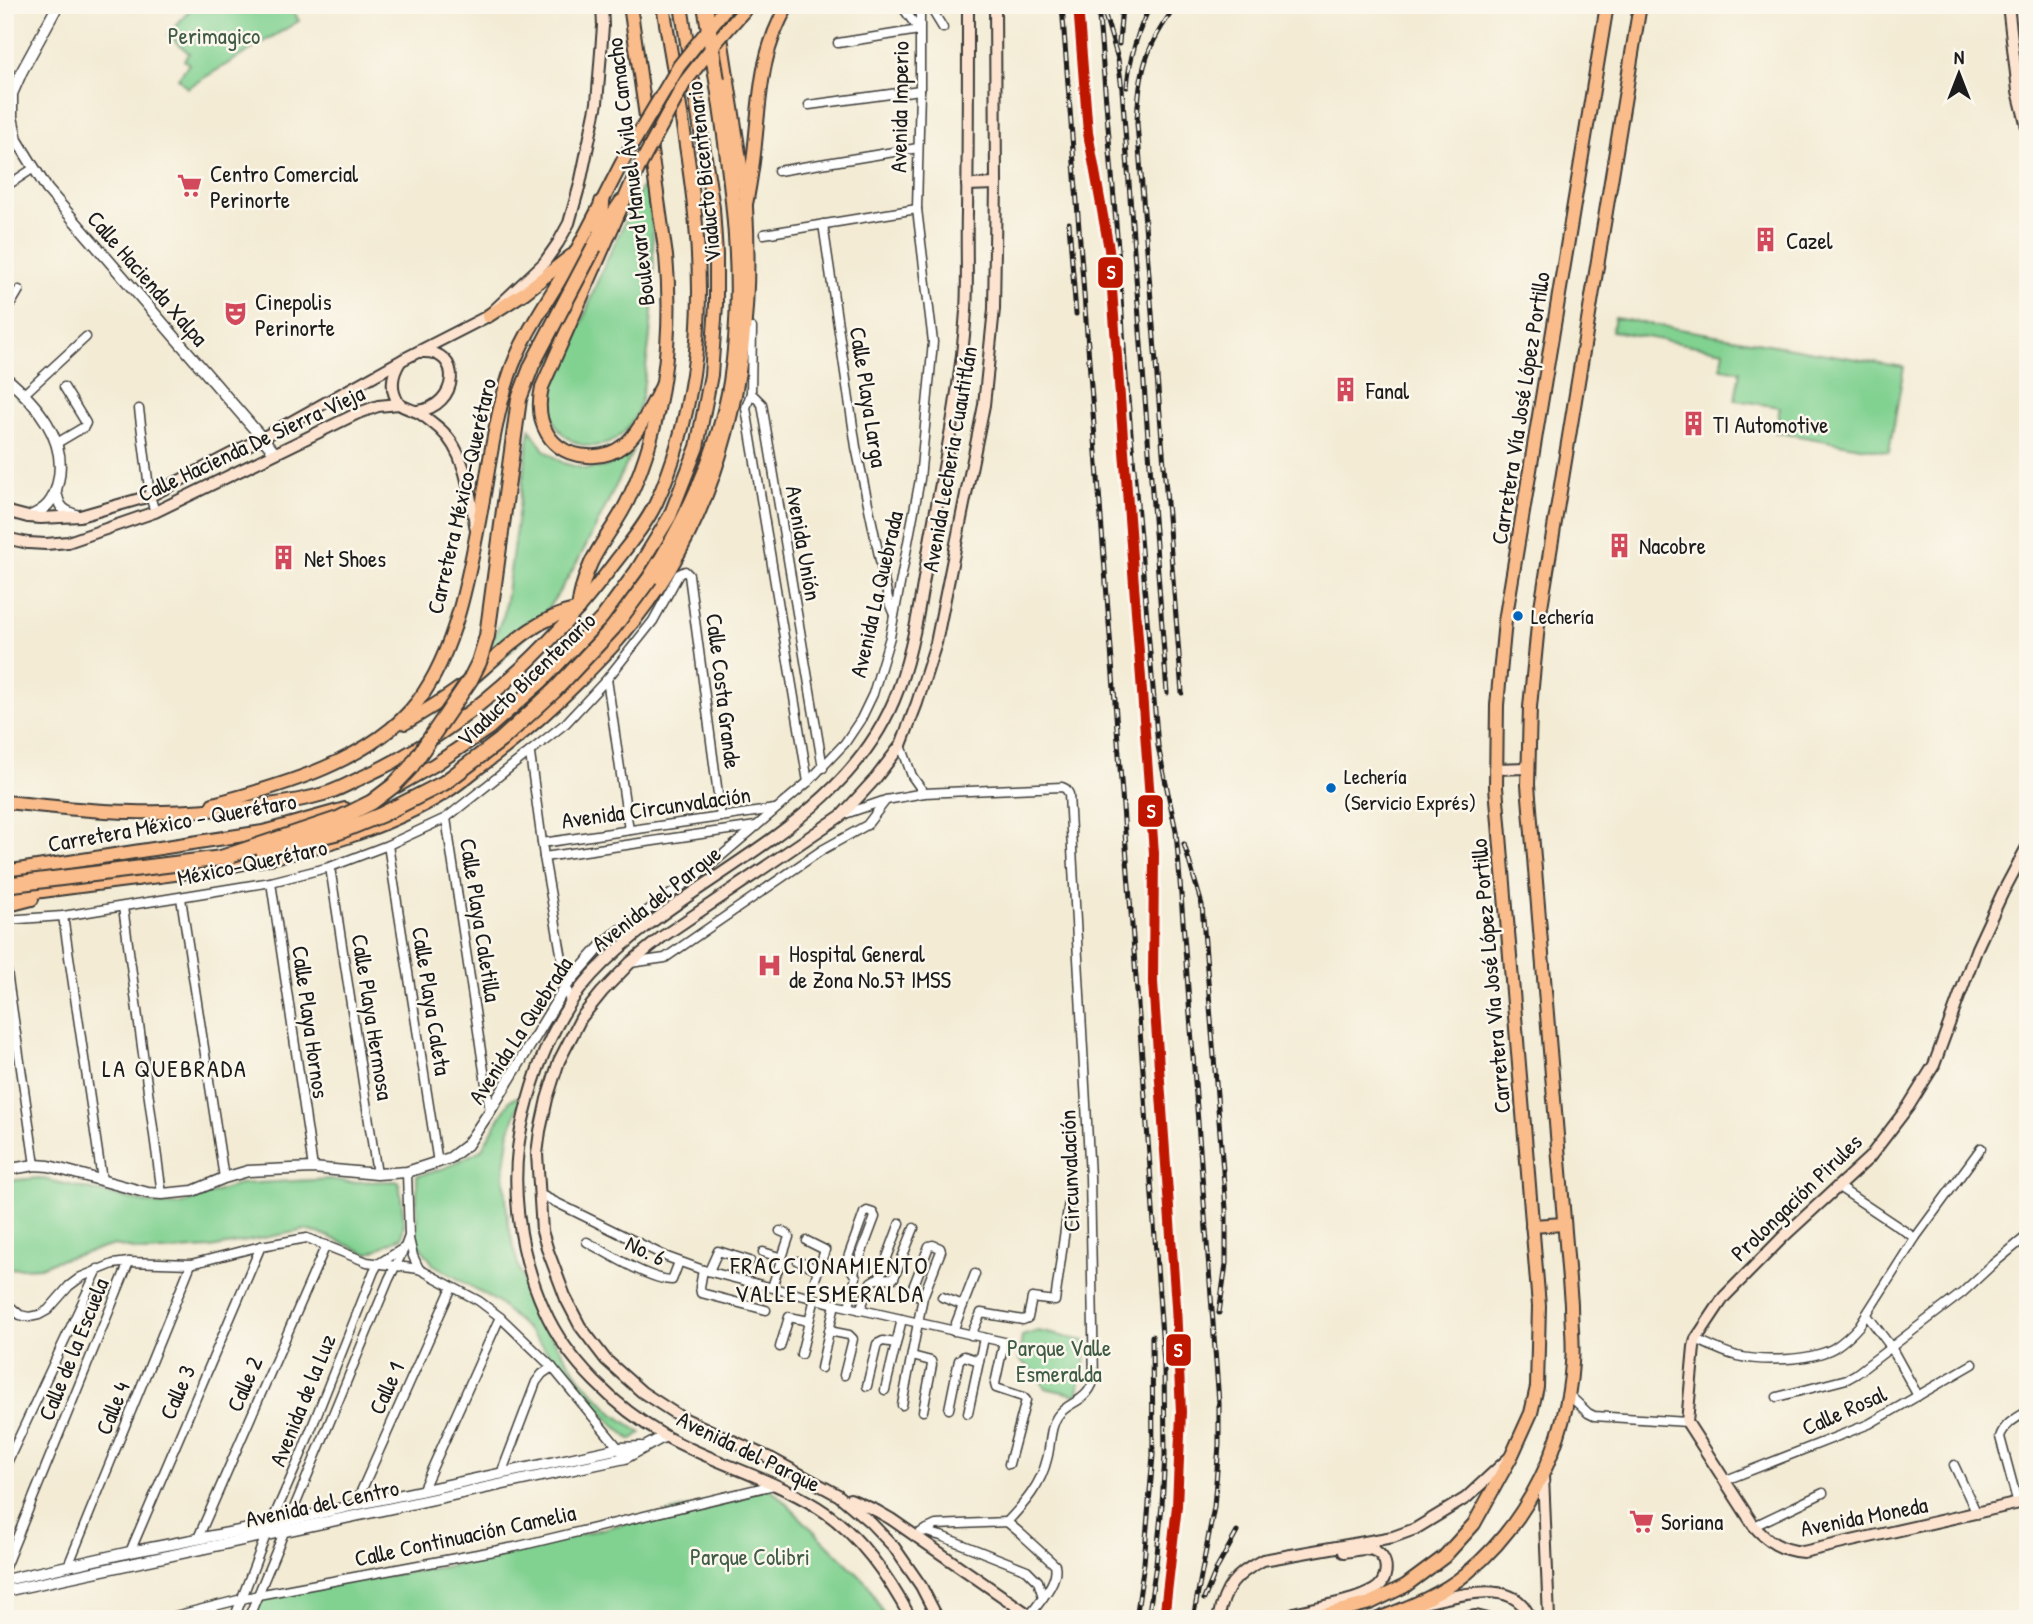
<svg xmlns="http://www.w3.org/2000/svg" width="2033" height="1624" viewBox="0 0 2033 1624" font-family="'Patrick Hand',sans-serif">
<rect width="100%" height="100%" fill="#fbf7ec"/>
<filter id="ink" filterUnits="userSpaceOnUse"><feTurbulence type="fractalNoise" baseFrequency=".0143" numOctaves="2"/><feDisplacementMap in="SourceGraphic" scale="14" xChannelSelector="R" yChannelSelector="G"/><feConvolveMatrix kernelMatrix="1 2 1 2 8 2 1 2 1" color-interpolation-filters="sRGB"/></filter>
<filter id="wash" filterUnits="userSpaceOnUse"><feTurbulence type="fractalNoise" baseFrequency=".00686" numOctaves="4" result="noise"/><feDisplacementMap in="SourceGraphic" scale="28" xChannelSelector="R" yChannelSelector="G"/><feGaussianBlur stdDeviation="1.57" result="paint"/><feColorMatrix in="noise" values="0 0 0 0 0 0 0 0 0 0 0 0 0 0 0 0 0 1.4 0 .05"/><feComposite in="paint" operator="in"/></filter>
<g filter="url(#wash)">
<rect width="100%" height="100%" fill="#f3ebd4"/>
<g fill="#81d191" stroke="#4e7656" stroke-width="2">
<path d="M194,5h96l9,16 -112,67 -9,-10 11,-14 -5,-4 5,-7 -21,-18z"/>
<path d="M647,176c9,67 9,124 -1,191 -2,17 -4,37 -12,52 -27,49 -92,27 -84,-29 4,-24 22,-46 32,-68 6,-13 9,-26 15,-40 15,-35 33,-71 50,-106z"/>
<path d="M1615,318l289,49 -15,85 -114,-20 5,-25 -45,-7 5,-29 -19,-3 3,-17 -112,-20z"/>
<path d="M530,429l14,21 19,13 22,6 20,-2 28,-16c-30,59 -55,121 -97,173 -19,23 -42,44 -64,64l32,-74z"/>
<path d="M522,1095l-12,35 -6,42 4,51 11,46 24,55 38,55 33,35 27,19 -10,7 -19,-17 -82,-91 -33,-30 -64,-38 -16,-22v-66l28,-8 36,-18 29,-50z"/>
<path d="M39,1178l113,26 27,1 60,-21 91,-5 19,3 50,-1 5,40 -2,16 -34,17 -43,-19 -20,-5 -94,18 -65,4 -31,-7 -60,16 -15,6 -35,2v-88z"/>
<path d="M1038,1331l47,10 2,13 -10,41 -32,-7 -8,-13 -18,-16 3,-23z"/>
<path d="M769,1487l99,97 18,35h-634l12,-25 199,-30z"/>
</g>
</g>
<g filter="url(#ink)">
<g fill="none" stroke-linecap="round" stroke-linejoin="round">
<defs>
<g id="minor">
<path d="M929,5l14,23"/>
<path d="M838,43l81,-13 -18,-25"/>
<path d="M809,105l111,-15"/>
<path d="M778,171l140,-23"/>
<path d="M5,187l29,-19"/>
<path d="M823,224l33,223 33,156 5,12"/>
<path d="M764,234l153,-25"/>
<path d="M5,314l14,-24"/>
<path d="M752,328l-1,65 -5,15 62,374"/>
<path d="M751,393l11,11 61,364"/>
<path d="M24,394l62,-57"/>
<path d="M139,409l11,87 5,16"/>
<path d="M57,443l27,-16 2,-4 -22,-36"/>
<path d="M607,679l22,151"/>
<path d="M901,745l11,31 12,17"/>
<path d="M530,754l14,103 26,147"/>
<path d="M845,814l41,-14 38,-7 138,-6 4,2 3,5 21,383 4,203c-9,25 -26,20 -37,37 -8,12 -6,29 -10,42 -6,26 -23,45 -40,63"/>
<path d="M446,818l44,293"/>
<path d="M542,843l233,-34"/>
<path d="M388,845l50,318"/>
<path d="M544,857l212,-31"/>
<path d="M330,867l47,307"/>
<path d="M271,882l42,286"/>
<path d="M181,898l43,280"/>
<path d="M123,907l39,287"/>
<path d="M63,916l39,264"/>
<path d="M5,920l58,-4 208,-34 59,-15 58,-22 58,-27 120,-95 41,-44 46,-58 26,-47 6,-3 4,4 32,242"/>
<path d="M620,930l86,-61 102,-87 37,-39 16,-24 12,-25 17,-57 30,-158 13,-137 -16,-133 3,-119v-85"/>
<path d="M5,958l30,207"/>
<path d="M630,963l35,-5 157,-108 45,-25 19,-25"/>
<path d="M1837,1186l78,52"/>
<path d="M539,1194l128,63 36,13 132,34 169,38 -9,42 1,4 27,9 3,3 -17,64"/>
<path d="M409,1239l4,17 6,13"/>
<path d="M807,1241l18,9 -16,47"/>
<path d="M587,1242c20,11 63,38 85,38l7,-18"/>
<path d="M763,1252l19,6"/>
<path d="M798,1261l21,9"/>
<path d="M703,1270l-3,17 1,6 65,17"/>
<path d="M709,1271l9,-20 32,10"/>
<path d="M879,1279l21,-56"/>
<path d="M772,1287l17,-50 -2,-3 -7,-3"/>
<path d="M942,1297l21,8"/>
<path d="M5,1302l15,13 9,2 10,-2 9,-5 21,-24 12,-9 32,-13 16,-2 62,2 70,-18 46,-8 60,24 52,7 60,32 21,16 52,50 69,84"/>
<path d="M849,1307l7,-30 -8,-12 -1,-5 17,-47 3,-2 6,2 2,4 -21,56"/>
<path d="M860,1310l11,-28 5,-3 18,-1 20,-50"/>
<path d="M1867,1315l24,32 27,49"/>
<path d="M5,1327l8,-16"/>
<path d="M829,1331l20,4 4,4 -9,36"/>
<path d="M953,1331l22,-57"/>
<path d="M971,1335l10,-22 42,7 5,-2 4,-20 23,3 14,-100"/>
<path d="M1696,1339c13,6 26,13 41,17 26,6 73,5 97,-8 9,-6 18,-14 25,-22l56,-88 66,-90"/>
<path d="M780,1347l9,-30 20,4"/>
<path d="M801,1354l14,-56"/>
<path d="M912,1356l19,5 1,4 -9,46"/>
<path d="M821,1368l14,-64"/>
<path d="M867,1386l10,-42 6,-3 13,2"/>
<path d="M885,1390l17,-71"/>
<path d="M1568,1394l20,19 6,3 93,6"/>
<path d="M1777,1397l70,-18 9,-5 106,-81 31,-29 35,-29"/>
<path d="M902,1405l21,-108 18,-46 -1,-3 -7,-3 -4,1 -17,44 1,4 10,3"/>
<path d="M949,1409l10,-49 5,-4 15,5"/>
<path d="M968,1413l16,-75"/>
<path d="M1954,1465l23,49"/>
<path d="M5,1467l93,-198"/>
<path d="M501,1474l35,-92 6,-8 10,-7"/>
<path d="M1726,1480l143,-56 104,-60"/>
<path d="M422,1491l78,-174"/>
<path d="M2018,1504l-18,-67c4,-13 16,-19 28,-26"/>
<path d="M355,1505l97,-218"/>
<path d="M1754,1526l69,-33"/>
<path d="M923,1531l18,5 86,34 11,11 5,16"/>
<path d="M915,1537l8,-6 13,-6 71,-3 12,10 36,33c4,16 -15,36 -24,49"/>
<path d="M198,1538l128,-293"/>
<path d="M130,1552l131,-306"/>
<path d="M68,1566l123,-302"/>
<path d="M5,1567l124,-305"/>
<path d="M163,1619l95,-24 257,-48 259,-62"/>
<path d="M234,1619l32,-84 34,-78 74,-186 4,-7 26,-16"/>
<path d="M248,1619l141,-340 16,-32 4,-11 -2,-64"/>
</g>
<g id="tertiary">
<path d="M58,5l-36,66 -10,23v23l5,23 30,49 228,264"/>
<path d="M5,377c31,26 63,62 53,105 -4,19 -12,28 -30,35"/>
<path d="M56,492c3,14 6,19 20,23"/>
<path d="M5,1170l30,-5 14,1 99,27 14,1 31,-3 31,-13 24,-7 65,-3 64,6 30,-2 43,-14 17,-13 23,-34 76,-125 35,-40 19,-16"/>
<path d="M5,1580l125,-28 140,-27 85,-20 265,-57 21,-1"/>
<path d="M5,1591l620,-133 40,-22"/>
</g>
<g id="secondary">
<path d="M2008,5l10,86 10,40"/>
<path d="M967,185l29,-1"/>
<path d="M399,404c-9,-14 -8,-28 1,-42"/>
<path d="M417,411c42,-4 47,-62 4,-59"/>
<path d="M5,511l23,6 13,1 39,-2 70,-20 112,-58 140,-78 86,-44 56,-53 14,-20 11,-20 11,-39 17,-81 6,-77 -1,-21"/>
<path d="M5,538l23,5 18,1 22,-2 87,-30 201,-98 22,-8 21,-2c7,5 13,5 20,9 7,4 15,11 21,16 27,24 30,68 36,101"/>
<path d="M1495,769l32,-1"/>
<path d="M2028,845l-26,49 -25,54 -43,117 -26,42 -39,51 -85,78 -60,61 -28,42 -2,8 -7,75 67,104c14,16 27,24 49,26l225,-51"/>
<path d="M1543,1475l6,144"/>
<path d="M850,1499l27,12 14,8 144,100"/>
<path d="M1423,1603c33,-6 93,-28 107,16"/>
<path d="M1294,1613c26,-7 57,-10 80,-23 13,-7 17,-28 3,-38 -9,-6 -23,-1 -33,0"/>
<path d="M911,1619c-23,-43 -52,-86 -94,-112 -48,-30 -104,-44 -152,-71 -49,-28 -99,-76 -121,-127 -26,-58 -36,-131 -20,-193 12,-50 33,-103 68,-141 93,-101 256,-147 306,-285 18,-49 24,-103 33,-154 14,-75 30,-149 35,-225 2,-32 0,-66 1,-98 1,-70 1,-139 1,-208"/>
<path d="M938,1619l-17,-33 -27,-39 -24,-25 -32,-27 -68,-37 -91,-42 -37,-24 -36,-32 -26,-34 -14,-27 -18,-48 -6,-20 -5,-77 3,-23 7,-32 12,-38 22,-43 21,-26 28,-29 32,-26 180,-122 33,-36 26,-34 16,-42 19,-60 48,-238 10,-96 2,-125 -1,-179"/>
<path d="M1218,1619c7,-32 16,-44 45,-59l130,-23 22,-8 51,-31 42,-39"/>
<path d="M1456,1619l20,-3 12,3"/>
</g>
<g id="primary">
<path d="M578,609c2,-16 6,-31 13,-46 11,-23 28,-42 38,-65 34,-74 45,-161 37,-242l-36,-251"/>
<path d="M5,896c52,-7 104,-14 155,-20 63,-9 127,-18 187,-39 33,-11 69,-26 99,-45 11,-7 22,-16 32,-24 37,-27 71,-57 103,-89 14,-15 29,-29 42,-45 102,-120 132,-273 123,-427 -1,-22 -6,-45 -9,-67 -7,-45 -14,-90 -21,-135"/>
<path d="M5,906l27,-7"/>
<path d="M1532,1226l32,-2"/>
<path d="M1259,1619l64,-4 47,-12 35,-17 39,-29 30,-33 38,-69 19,-42 6,-26 2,-81 -43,-519 1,-82 8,-84 102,-616"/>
<path d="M1378,1619c31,-12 63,-24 89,-46 61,-50 100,-132 105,-210 2,-19 -1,-39 -1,-59l-43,-519 2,-78 8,-82 102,-620"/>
</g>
<g id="trunk">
<path d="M638,169l-96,218c-8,35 7,67 46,69 13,1 26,-3 36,-11 17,-14 27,-40 38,-59"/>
<path d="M746,204c3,-14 5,-28 7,-42 7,-55 5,-108 35,-157"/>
<path d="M488,316l36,-23 47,-37"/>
<path d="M405,723c20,-12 41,-24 60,-39 36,-29 65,-65 113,-75"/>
<path d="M397,786l37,-21 55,-37 52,-46 61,-64 35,-48 33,-54 27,-69 14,-72 5,-70v-51l-3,-46 -32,-203"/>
<path d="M5,802c43,4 86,10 128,10 30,1 60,-1 90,-3 35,-2 73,-6 107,-17 12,-4 24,-11 35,-16 100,-46 186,-127 251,-215 14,-18 30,-37 40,-58 19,-41 30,-84 37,-129 19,-121 -11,-248 -30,-369"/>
<path d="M213,804c68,-18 161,-44 205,-103 40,-53 53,-137 65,-201 7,-41 13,-84 26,-124 12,-38 38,-74 58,-108 21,-37 39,-75 59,-113"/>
<path d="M5,872l258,-40 82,-23"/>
<path d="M100,878l37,1"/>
</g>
<g id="motorway">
<path d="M601,232l1,-30"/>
<path d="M594,247l7,-14 21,-31"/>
<path d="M650,578c37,-58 70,-128 81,-196 16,-100 1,-203 -14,-302"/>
</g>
</defs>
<use href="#minor" stroke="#3c3b38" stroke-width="11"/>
<use href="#tertiary" stroke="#3c3b38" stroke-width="13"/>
<use href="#secondary" stroke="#3c3b38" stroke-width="14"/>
<use href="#primary" stroke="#3c3b38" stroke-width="16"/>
<use href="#trunk" stroke="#3c3b38" stroke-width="16"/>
<use href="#motorway" stroke="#3c3b38" stroke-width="18"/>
<use href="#minor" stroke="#fff" stroke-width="8"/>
<use href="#tertiary" stroke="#fff" stroke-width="10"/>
<use href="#secondary" stroke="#fde4d0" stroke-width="10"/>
<use href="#primary" stroke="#f9bc8a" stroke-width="12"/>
<use href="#trunk" stroke="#f9bc8a" stroke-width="12"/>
<use href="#motorway" stroke="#f9bc8a" stroke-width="14"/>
<defs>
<g id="rail">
<path d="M1062,5l81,1065 21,294 1,91 -3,50 -6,59 -8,55"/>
<path d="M1098,5l20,243 7,116 33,382 18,85 3,37 40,535v42l-5,62 -21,112"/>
<path d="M1177,5c-32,41 -38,68 -40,118l45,570"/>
<path d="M1105,15l13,44 4,30 45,604"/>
<path d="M1119,44l3,-39"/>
<path d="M1127,87c2,-27 11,-58 24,-82"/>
<path d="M1069,223l7,91"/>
<path d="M1184,844l18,61 24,304v55l-7,49"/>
<path d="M1204,1599l12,-29 21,-38"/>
<path d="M1136,1619l8,-56 9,-108 -1,-119"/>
</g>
</defs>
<use href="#rail" stroke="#1c1c1c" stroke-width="5"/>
<use href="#rail" stroke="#fbf7ec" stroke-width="2.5" stroke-dasharray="8" stroke-linecap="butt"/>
<defs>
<g id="trunk-bridge">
<path d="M626,155l53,-89 49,-61"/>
<path d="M638,169l47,-87 33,-42 31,-35"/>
</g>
<g id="motorway-bridge">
<path d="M705,5l12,75"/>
<path d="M263,851l76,-19 42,-17 63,-32 57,-43 53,-49 59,-63 37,-50"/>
<path d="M221,858l117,-39 34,-17 21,-16 17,-18 60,-88 9,-18 8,-26 32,-237 13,-34 62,-118"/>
<path d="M5,885l225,-28"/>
</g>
</defs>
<use href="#trunk-bridge" stroke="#3c3b38" stroke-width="16" stroke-linecap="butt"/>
<use href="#motorway-bridge" stroke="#3c3b38" stroke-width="18" stroke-linecap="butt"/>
<use href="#trunk-bridge" stroke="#f9bc8a" stroke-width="12"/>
<use href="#motorway-bridge" stroke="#f9bc8a" stroke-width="14"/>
<defs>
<path id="rail-1" d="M1078,5l10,128 21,116 45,604 -1,129 23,324 5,106 -4,94 -13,113"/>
</defs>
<use href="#rail-1" stroke="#fbf7ec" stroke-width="16"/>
<use href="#rail-1" stroke="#bf1600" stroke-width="10"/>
</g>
</g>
<defs>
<symbol id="supermarket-bare" viewBox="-9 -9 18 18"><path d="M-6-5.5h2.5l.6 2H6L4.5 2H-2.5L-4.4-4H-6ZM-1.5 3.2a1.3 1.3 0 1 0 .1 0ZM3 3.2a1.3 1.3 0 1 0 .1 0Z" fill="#d1495b" stroke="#fbf7ec" stroke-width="2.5" paint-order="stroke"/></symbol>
<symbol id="building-bare" viewBox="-9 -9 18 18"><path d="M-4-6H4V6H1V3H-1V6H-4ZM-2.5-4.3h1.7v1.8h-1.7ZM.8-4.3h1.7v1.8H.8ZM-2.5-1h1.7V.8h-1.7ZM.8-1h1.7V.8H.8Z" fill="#d1495b" stroke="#fbf7ec" stroke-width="2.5" paint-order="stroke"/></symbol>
<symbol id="theatre-bare" viewBox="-9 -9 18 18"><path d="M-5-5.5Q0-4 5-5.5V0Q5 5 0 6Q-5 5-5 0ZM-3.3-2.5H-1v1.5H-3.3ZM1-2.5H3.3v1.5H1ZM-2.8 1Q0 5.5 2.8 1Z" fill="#d1495b" stroke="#fbf7ec" stroke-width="2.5" paint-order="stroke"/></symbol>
<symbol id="hospital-bare" viewBox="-9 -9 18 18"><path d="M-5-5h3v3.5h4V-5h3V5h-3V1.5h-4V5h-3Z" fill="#d1495b" stroke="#fbf7ec" stroke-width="2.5" paint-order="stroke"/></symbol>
</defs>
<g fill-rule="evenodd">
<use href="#supermarket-bare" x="172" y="168" width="35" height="35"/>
<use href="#building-bare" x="1748" y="222" width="35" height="35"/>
<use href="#theatre-bare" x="218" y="296" width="35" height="35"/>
<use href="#building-bare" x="1328" y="372" width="35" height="35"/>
<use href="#building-bare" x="1676" y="406" width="35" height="35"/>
<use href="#building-bare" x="1602" y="528" width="35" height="35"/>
<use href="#building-bare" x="266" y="540" width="35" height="35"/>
<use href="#hospital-bare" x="752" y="948" width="35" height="35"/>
<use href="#supermarket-bare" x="1624" y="1504" width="35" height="35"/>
</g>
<g fill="#0065bd" stroke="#fbf7ec" stroke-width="2.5">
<circle cx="1518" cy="616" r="6"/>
<circle cx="1331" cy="788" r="6"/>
</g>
<g text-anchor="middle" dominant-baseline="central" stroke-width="5" stroke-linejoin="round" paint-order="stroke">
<g font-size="21" fill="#1c1c1c" stroke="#fbf7ec" text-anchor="start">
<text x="1531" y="616">Lechería</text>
<text x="1344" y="776">Lechería<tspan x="1344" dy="26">(Servicio Exprés)</tspan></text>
</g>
<g font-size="23" fill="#3f5b45" stroke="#fbf7ec">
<text x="214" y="35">Perimagico</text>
<text x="1059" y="1347">Parque Valle<tspan x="1059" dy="26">Esmeralda</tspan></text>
<text x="750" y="1556">Parque Colibri</text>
</g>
<g font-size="23" fill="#1c1c1c" stroke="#fbf7ec">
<text transform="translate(899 107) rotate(-89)">Avenida Imperio</text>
<text transform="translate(630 172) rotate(-97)">Boulevard Manuel Ávila Camacho</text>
<text transform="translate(703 172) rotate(-96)">Viaducto Bicentenario</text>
<text transform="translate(148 278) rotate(49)">Calle Hacienda Xalpa</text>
<text transform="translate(869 397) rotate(81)">Calle Playa Larga</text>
<text transform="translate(1520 408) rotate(-81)">Carretera Vía José López Portillo</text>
<text transform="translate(251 443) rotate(-25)">Calle Hacienda De Sierra Vieja</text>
<text transform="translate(949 459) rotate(-80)">Avenida Lecheria Cuautitlán</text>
<text transform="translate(461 496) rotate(-77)">Carretera México-Querétaro</text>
<text transform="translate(804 543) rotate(80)">Avenida Unión</text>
<text transform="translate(876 594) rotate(-77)">Avenida La Quebrada</text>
<text transform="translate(526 679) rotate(-44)">Viaducto Bicentenario</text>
<text transform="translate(724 691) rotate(83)">Calle Costa Grande</text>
<text transform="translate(656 807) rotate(-8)">Avenida Circunvalación</text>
<text transform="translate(172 822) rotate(-10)">Carretera México - Querétaro</text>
<text transform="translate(252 862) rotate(-12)">México-Querétaro</text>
<text transform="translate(656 898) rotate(-38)">Avenida del Parque</text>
<text transform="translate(481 920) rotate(81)">Calle Playa Caletilla</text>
<text transform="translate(1490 976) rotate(-95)">Carretera Vía José López Portillo</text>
<text transform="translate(432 1001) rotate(81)">Calle Playa Caleta</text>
<text transform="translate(373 1017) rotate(81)">Calle Playa Hermosa</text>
<text transform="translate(311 1022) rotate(82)">Calle Playa Hornos</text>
<text transform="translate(520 1030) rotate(-57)">Avenida La Quebrada</text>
<text transform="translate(1069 1171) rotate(-92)">Circunvalación</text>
<text transform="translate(1796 1197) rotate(-44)">Prolongación Pirules</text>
<text transform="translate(646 1250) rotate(25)">No. 6</text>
<text transform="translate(73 1349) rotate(-68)">Calle de la Escuela</text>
<text transform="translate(244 1384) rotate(-67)">Calle 2</text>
<text transform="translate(386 1388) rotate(-66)">Calle 1</text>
<text transform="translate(177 1392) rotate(-67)">Calle 3</text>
<text transform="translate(302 1400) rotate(-68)">Avenida de la Luz</text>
<text transform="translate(112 1408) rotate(-68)">Calle 4</text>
<text transform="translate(1844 1410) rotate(-24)">Calle Rosal</text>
<text transform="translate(749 1451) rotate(26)">Avenida del Parque</text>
<text transform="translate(322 1503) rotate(-12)">Avenida del Centro</text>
<text transform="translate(1864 1516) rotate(-11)">Avenida Moneda</text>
<text transform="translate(465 1535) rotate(-12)">Calle Continuación Camelia</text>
</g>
<g font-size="23" fill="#1c1c1c" stroke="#fbf7ec" text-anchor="start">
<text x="210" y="173">Centro Comercial<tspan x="210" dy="26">Perinorte</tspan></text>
<text x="1786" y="240">Cazel</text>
<text x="255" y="301">Cinepolis<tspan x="255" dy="26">Perinorte</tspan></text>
<text x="1366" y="390">Fanal</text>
<text x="1713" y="424">TI Automotive</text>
<text x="1639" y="545">Nacobre</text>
<text x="304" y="558">Net Shoes</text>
<text x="789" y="953">Hospital General<tspan x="789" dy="26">de Zona No.57 IMSS</tspan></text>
<text x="1661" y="1521">Soriana</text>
</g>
<g font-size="24" letter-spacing="2" fill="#1c1c1c" stroke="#fbf7ec">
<text x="175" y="1068">LA QUEBRADA</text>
<text x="830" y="1265">FRACCIONAMIENTO<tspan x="830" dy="28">VALLE ESMERALDA</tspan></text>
</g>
</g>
<g stroke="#fbf7ec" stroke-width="2.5">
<rect x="1097" y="256" width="27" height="33" rx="7" fill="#bf1600"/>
<rect x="1137" y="794" width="27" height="34" rx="7" fill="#bf1600"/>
<rect x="1165" y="1333" width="27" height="34" rx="7" fill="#bf1600"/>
</g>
<g font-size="19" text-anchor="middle" font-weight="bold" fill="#fff">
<text x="1111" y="279">S</text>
<text x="1151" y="818">S</text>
<text x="1178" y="1357">S</text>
</g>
<rect width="2033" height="1624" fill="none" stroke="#fbf7ec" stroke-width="28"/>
<g transform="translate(1959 74)" stroke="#fbf7ec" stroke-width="5" paint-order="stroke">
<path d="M0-5L12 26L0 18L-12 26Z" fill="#1c1c1c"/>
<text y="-10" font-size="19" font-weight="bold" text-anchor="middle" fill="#1c1c1c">N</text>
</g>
</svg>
